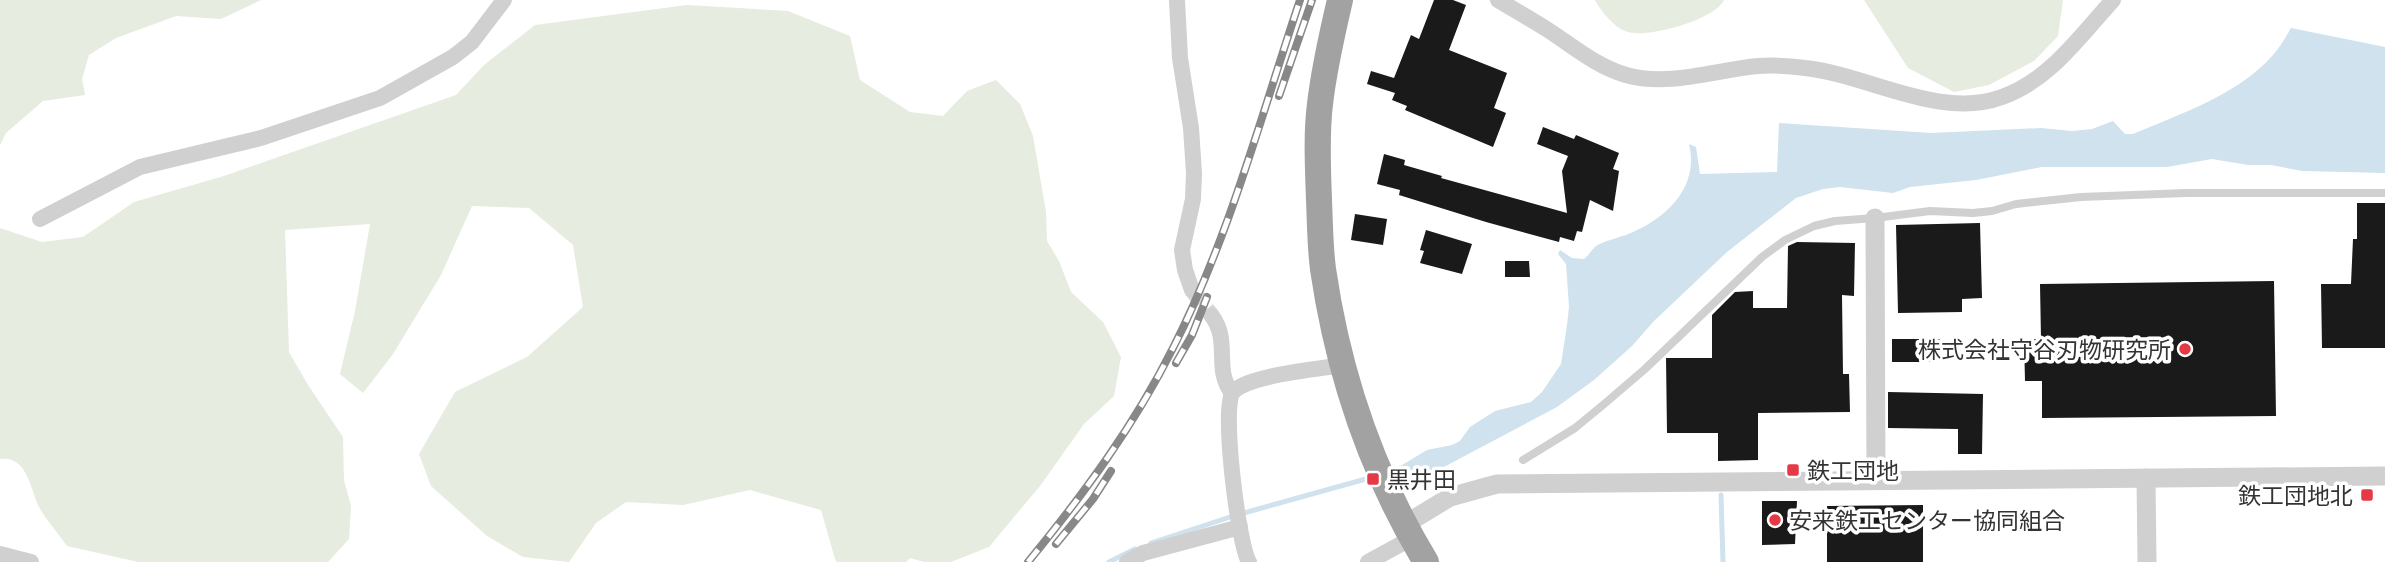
<svg xmlns="http://www.w3.org/2000/svg" width="2385" height="562" viewBox="0 0 2385 562" font-family="'Golos Text','Noto Sans JP',sans-serif">
<rect width="100%" height="100%" fill="#fff"/>
<g fill="#e6ecdf">
<path d="M0,0h261l-40,19 -45,-3 -60,22 -27,17 -7,24 3,16 -42,6 -37,32 -6,12z"/>
<path d="M1595,0h129c-9,20 -80,40 -99,31 -11,-4 -25,-21 -30,-31z"/>
<path d="M1864,0h199l-5,36 -24,25 -45,24 -35,7 -46,-24z"/>
<path d="M687,5l101,6 62,25 10,44 50,32 33,4 24,-25 29,-11 24,24 13,32 13,76 1,29 12,20 12,31 32,30 18,35 -7,39 -30,28 -44,62 -51,61 -38,15h-27l-14,-4 -4,4h-69l-2,-3 -14,-49 -71,-20 -67,15 -57,-3 -30,21 -27,39 -46,-5 -36,-21 -56,-50 -12,-32 36,-62 72,-35 56,-50 -10,-62 -44,-37 -57,-2 -31,69 -48,79 -30,39 -23,-19 15,-63 15,-87 -85,6 4,122 19,33 35,52 1,43 7,26 -2,33 -21,23h-190l-71,-16c-9,-13 -22,-27 -29,-41 -8,-18 -11,-49 -38,-46v-231l42,14 41,-5 51,-35 90,-26 232,-81 28,-30 51,-40z"/>
</g>
<path fill="#cfe2ee" d="M2291,28l94,19v126l-83,-2 -31,-6h-23l-36,-6 -45,8h-125l-66,13 -66,7 -17,6 -53,-6 -17,2 -27,9 -69,54 -73,69 -22,25 -38,34 -37,27 -132,70 -17,1 -8,-3 -3,-7 30,-18 25,-5 8,-4 10,-14 25,-16 36,-9 11,-10 19,-28 6,-39 2,-18 -3,-43 -8,-10 2,-4 12,8 12,1c7,-5 8,-12 16,-15 8,-4 17,-6 26,-9 38,-15 74,-46 63,-91l7,3 4,27 77,-2 2,-49 152,10 110,-5 31,3 20,-2 21,-8 12,13h8c47,-20 105,-39 140,-79 7,-8 13,-18 18,-27z"/>
<g fill="none" stroke-linecap="round" stroke-linejoin="round">
<g stroke="#cfe2ee" stroke-width="5">
<path d="M1721,495l2,67"/>
<path d="M1151,543l82,-27 140,-39"/>
<path d="M1109,562l26,-13"/>
</g>
</g>
<g fill="#1a1a1a">
<path d="M1434,0h19l13,5 -17,45 58,23 -13,35 12,5 -13,34 -88,-37 2,-4 -15,-6 3,-7 -28,-9 4,-13 23,7 17,-43 8,4z"/>
<path d="M1543,127l31,12 2,-4 43,18 -6,16 6,2 -6,40 -23,-11 -8,32 -5,-1 -3,10 -14,-4 -1,5 -73,-20 -87,-27 1,-5 -23,-6 7,-30 21,6 -1,5 38,11 -1,2 126,35 -5,-42 6,-15 -31,-12z"/>
<path d="M2357,203h28v145h-63l-1,-64h30l2,-45h4z"/>
<path d="M1355,214l32,5 -4,26 -32,-5z"/>
<path d="M1980,223l2,75 -20,1v13l-64,1 -2,-88z"/>
<path d="M1426,230l46,14 -10,30 -42,-11 4,-12 -4,-1z"/>
<path d="M1797,242l58,1 -1,53 -12,-1 1,79h6l1,38 -92,1v47l-40,1v-28h-51l-1,-75h46v-43l23,-23 18,-1v17h34l1,-62z"/>
<path d="M1505,261h24l1,16h-25z"/>
<path d="M2274,281l2,135 -234,2v-37h-17l-1,-42h17l-1,-55z"/>
<path d="M1892,339h48l1,23h-49z"/>
<path d="M1888,392l95,2 -1,60h-24v-25l-70,-1z"/>
<path d="M1762,501h35l-2,43 -33,1z"/>
<path d="M1923,505v57h-96v-56z"/>
</g>
<g fill="none" stroke-linecap="round" stroke-linejoin="round">
<path stroke="#d6d6d6" stroke-width="16" stroke-dasharray="16 8" stroke-linecap="butt" d="M1192,290l20,26"/>
<path stroke="#d0d0d0" stroke-width="8" d="M1523,460l52,-32 28,-23 42,-36 117,-112 23,-17 29,-14 21,-5 40,-3 55,-7 43,2 19,-2 24,-7 65,-7 105,-4h199"/>
<g stroke="#d0d0d0" stroke-width="16">
<path d="M1177,0l3,58 11,70 3,45 -1,26 -11,51 3,20 7,20"/>
<path d="M1498,0c17,10 34,20 50,30 26,17 48,36 78,45 43,12 89,-5 132,-9 16,-1 32,0 47,2 64,7 135,52 197,29 48,-17 78,-61 111,-97"/>
<path d="M40,219l100,-52 121,-29 119,-40 73,-41 19,-15 32,-42"/>
<path d="M1212,316c19,26 1,53 20,77"/>
<path d="M0,554l31,8"/>
<path d="M1127,562l16,-9 97,-26"/>
<path d="M1249,562c-11,-18 -28,-157 -16,-170 15,-17 87,-23 110,-27"/>
<path d="M1368,562l44,-24"/>
</g>
<g stroke="#d0d0d0" stroke-width="19">
<path d="M1875,218l1,261"/>
<path d="M2146,478l1,84"/>
<path d="M1404,525l46,-28 47,-13 888,-8"/>
</g>
<path stroke="#a2a2a2" stroke-width="26" d="M1340,0c-8,34 -16,69 -20,104 -4,31 -2,65 -1,96 1,22 1,46 4,69 15,103 49,204 103,293"/>
<defs>
<g id="rail">
<path d="M1279,96l33,-96"/>
<path d="M1176,363l16,-28 15,-38"/>
<path d="M1056,544l37,-45 18,-28"/>
<path d="M1028,562c55,-67 106,-136 145,-214 56,-110 88,-232 127,-348"/>
</g>
</defs>
<use href="#rail" stroke="#888" stroke-width="8"/>
<use href="#rail" stroke="#fff" stroke-width="5" stroke-dasharray="16" stroke-linecap="butt"/>
</g>
<g fill="#e63946" stroke="#fff" stroke-width="2.5">
<circle cx="2185" cy="349" r="7"/>
<rect x="1786" y="463" width="14" height="14" rx="3.5"/>
<rect x="1366" y="472" width="14" height="14" rx="3.5"/>
<rect x="2360" y="488" width="14" height="14" rx="3.5"/>
<circle cx="1775" cy="520" r="7"/>
</g>
<g text-anchor="middle" dominant-baseline="central" stroke-width="7" stroke-linejoin="round" paint-order="stroke">
<g font-size="23" fill="#333" stroke="#fff" text-anchor="start">
<text x="2171" y="349" text-anchor="end">株式会社守谷刃物研究所</text>
<text x="1807" y="470">鉄工団地</text>
<text x="1387" y="479">黒井田</text>
<text x="2353" y="495" text-anchor="end">鉄工団地北</text>
<text x="1789" y="520">安来鉄工センター協同組合</text>
</g>
</g>
</svg>
